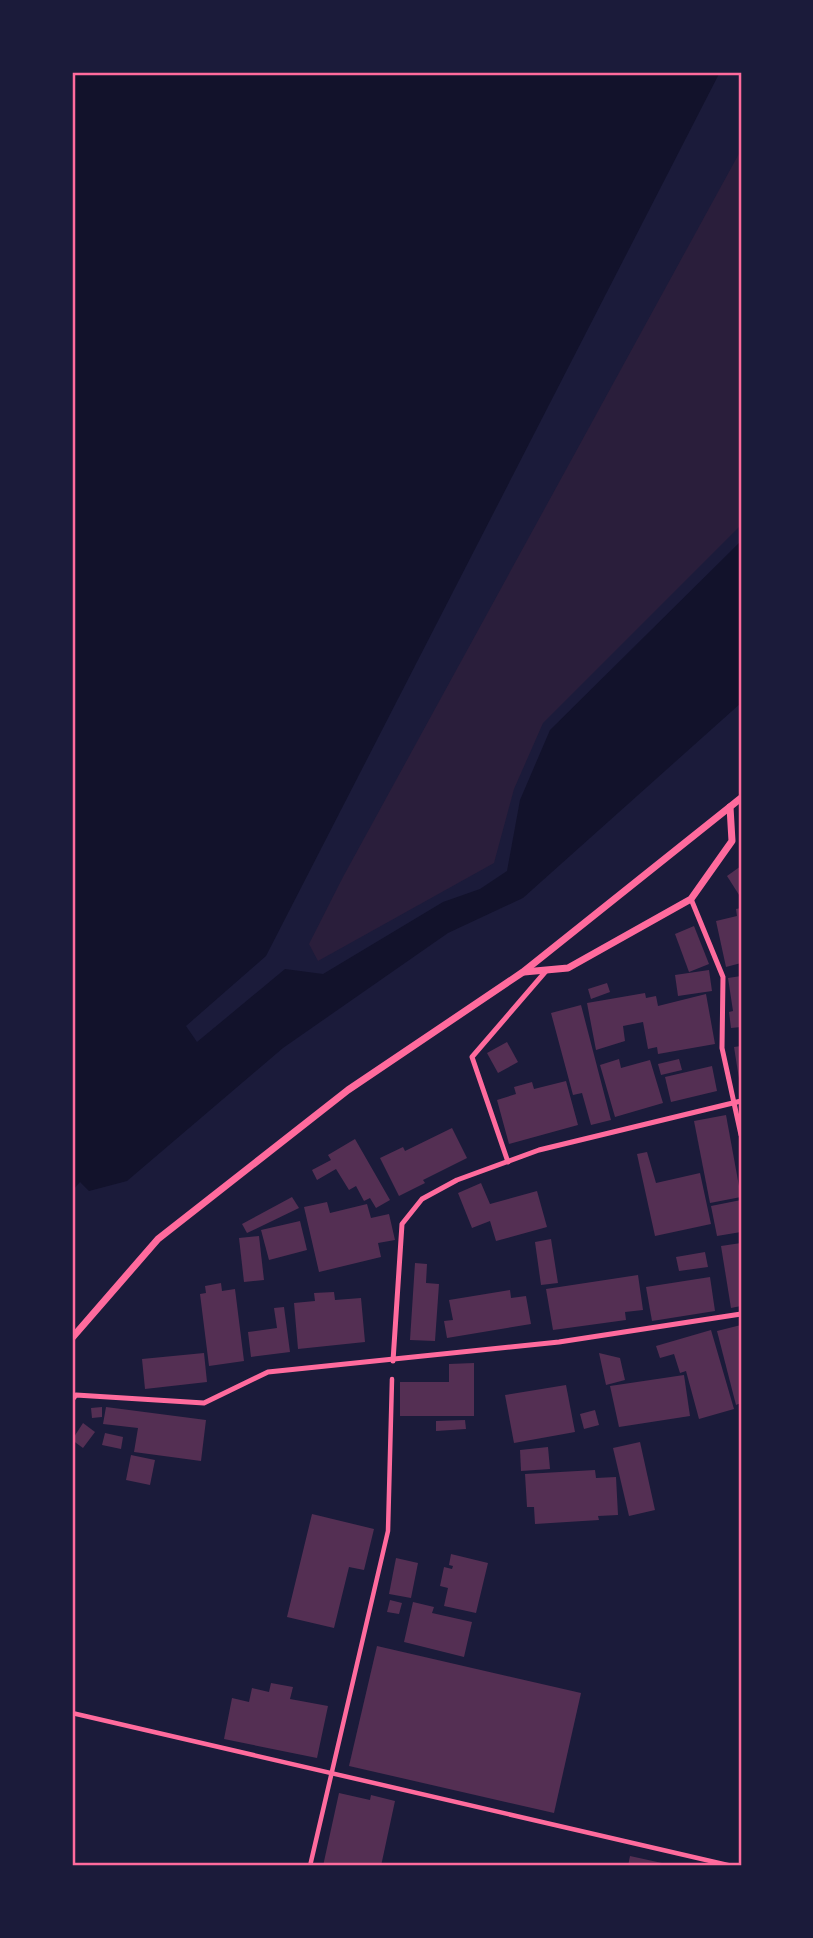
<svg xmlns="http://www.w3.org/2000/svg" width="813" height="1938" viewBox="0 0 813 1938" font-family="Quicksand,sans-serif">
<rect width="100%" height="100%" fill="#1b1b3a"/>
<path fill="#2a1e3b" d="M741,150v375l-198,198 -29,66 -20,74 -176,98 -9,-17 34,-67z"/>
<path fill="#12122b" d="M72,72h648l-454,884 -80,70 11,16 88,-73 38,5 120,-72 37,-13 27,-18 13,-71 30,-70 191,-189v162l-218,195 -75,35 -165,115 -156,133 -38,10 -9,-9 -8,9z"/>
<g fill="#542f53">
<path d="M741,866v32l-14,-22z"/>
<path d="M741,908v55l-15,4 -10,-46 21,-5 -1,-7z"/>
<path d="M694,926l15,38 -20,8 -14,-38z"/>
<path d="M709,970l3,21 -34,5 -3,-21z"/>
<path d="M741,976v51l-10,1 -2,-16 4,-1 -5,-33z"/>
<path d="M607,983l3,9 -19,7 -3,-10z"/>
<path d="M645,993l1,5 10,-2 2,10 48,-12 9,50 -57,10 -1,-7 -9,2 -5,-27 -20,4 2,15 -29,9 -9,-47z"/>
<path d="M581,1005l30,115 -20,5 -9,-32 -9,2 -22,-82z"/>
<path d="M507,1042l11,20 -20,11 -11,-20z"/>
<path d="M741,1046v39h-1l-6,-38z"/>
<path d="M619,1059l2,9 29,-8 13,43 -48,14 -15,-52z"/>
<path d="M679,1059l3,11 -21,5 -3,-11z"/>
<path d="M712,1066l5,25 -46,11 -6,-25z"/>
<path d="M566,1081l12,44 -69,19 -12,-44 19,-6 -2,-7 18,-5 2,7z"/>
<path d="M726,1115l15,82 -31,6 -16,-82z"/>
<path d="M452,1128l15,30 -44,22 2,3 -26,13 -19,-38 23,-11 2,4z"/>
<path d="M355,1139l35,61 -14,8 -6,-10 -6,3 -8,-15 -7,4 -13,-21 -19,11 -5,-10 19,-10 -3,-5z"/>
<path d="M647,1152l9,31 44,-10 11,51 -56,12 -18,-82z"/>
<path d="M481,1183l9,21 47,-13 10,36 -51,14 -6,-20 -18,7 -14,-35z"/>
<path d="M292,1197l7,11 -52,25 -5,-9z"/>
<path d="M741,1200v32l-24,4 -6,-30z"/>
<path d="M327,1202l3,11 37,-9 4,14 18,-4 6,26 -17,3 3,14 -62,15 -15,-65z"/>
<path d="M300,1221l7,29 -38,10 -8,-30z"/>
<path d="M259,1236l5,44 -20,2 -5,-44z"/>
<path d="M551,1239l7,44 -17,2 -6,-43z"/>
<path d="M741,1243v63l-10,2 -10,-62z"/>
<path d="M705,1252l3,15 -29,4 -3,-14z"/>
<path d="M415,1263l12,1 -1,19 13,1 -4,57 -25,-1z"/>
<path d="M638,1275l5,35 -18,2 1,8 -73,10 -7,-41z"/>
<path d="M710,1277l5,34 -63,10 -6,-34z"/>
<path d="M221,1283l1,8 13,-2 9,72 -35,5 -9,-72 6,-1 -1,-7z"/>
<path d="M510,1290l1,8 15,-2 5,28 -84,14 -3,-17 9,-1 -4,-20z"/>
<path d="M334,1292l1,8 26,-2 4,44 -67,7 -4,-46 21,-2 -1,-8z"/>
<path d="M284,1307l6,45 -39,5 -3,-25 29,-4 -3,-20z"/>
<path d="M741,1325v78l-5,2 -19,-74z"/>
<path d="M711,1330l23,79 -35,10 -13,-48 -6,2 -6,-19 -14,4 -4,-12z"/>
<path d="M204,1353l3,29 -62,7 -3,-30z"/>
<path d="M599,1353l21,5 5,22 -19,5z"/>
<path d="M474,1363v53h-74v-34h49v-18z"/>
<path d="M684,1375l6,41 -71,11 -9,-41z"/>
<path d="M566,1385l9,47 -61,11 -9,-48z"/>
<path d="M102,1407v10l-10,1 -1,-10z"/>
<path d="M106,1407l100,13 -5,41 -67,-9 4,-24 -35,-4z"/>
<path d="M595,1410l4,15 -15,4 -4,-15z"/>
<path d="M465,1420l1,9 -30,2v-10z"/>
<path d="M83,1423l12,9 -12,16 -11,-8z"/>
<path d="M105,1433l18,4 -2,12 -19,-4z"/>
<path d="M640,1442l15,68 -26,6 -16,-68z"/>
<path d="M548,1447l2,22 -29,2 -1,-21z"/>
<path d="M131,1455l24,5 -5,25 -24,-5z"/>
<path d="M595,1470l1,8 20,-1 2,38 -20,1 1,4 -64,4 -1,-17h-7l-2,-33z"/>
<path d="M312,1514l62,15 -10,41 -15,-3 -15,61 -47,-11z"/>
<path d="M451,1554l37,9 -12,50 -32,-7 4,-18 -8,-2 4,-19 8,2 1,-3 -4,-1z"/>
<path d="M396,1558l22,5 -7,35 -22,-4z"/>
<path d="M390,1600l12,3 -3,11 -12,-2z"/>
<path d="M413,1602l21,5 -2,6 40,9 -8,35 -60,-15z"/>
<path d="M377,1646l204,47 -27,120 -205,-47z"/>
<path d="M271,1683l22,4 -3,12 38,7 -11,52 -93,-19 8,-41 17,4 3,-14 17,4z"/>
<path d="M339,1793l31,7 1,-5 24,6 -14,65h-58z"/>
<path d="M630,1856l41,9v1h-43z"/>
</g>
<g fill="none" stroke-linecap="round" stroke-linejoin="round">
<g stroke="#ff6b9d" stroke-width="4.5">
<path d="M72,1713l660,153"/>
<path d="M310,1866l78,-335 4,-152"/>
</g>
<g stroke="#ff6b9d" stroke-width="5">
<path d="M691,899l32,78 -1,71 19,87"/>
<path d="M508,1162l-36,-105 74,-86"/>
<path d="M393,1361l9,-137 20,-25 35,-19 82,-30 202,-49"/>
<path d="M72,1400l4,-5 128,8 64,-31 291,-30 182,-28"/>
</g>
<g stroke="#ff6b9d" stroke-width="7">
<path d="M524,972l44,-4 123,-69 41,-58 -2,-34"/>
<path d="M72,1338l86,-99 190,-149 175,-118 218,-174"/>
</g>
</g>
<rect width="813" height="1938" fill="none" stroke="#1b1b3a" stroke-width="147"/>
<rect x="74" y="74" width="666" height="1790" fill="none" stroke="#ff6b9d" stroke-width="2.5"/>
</svg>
